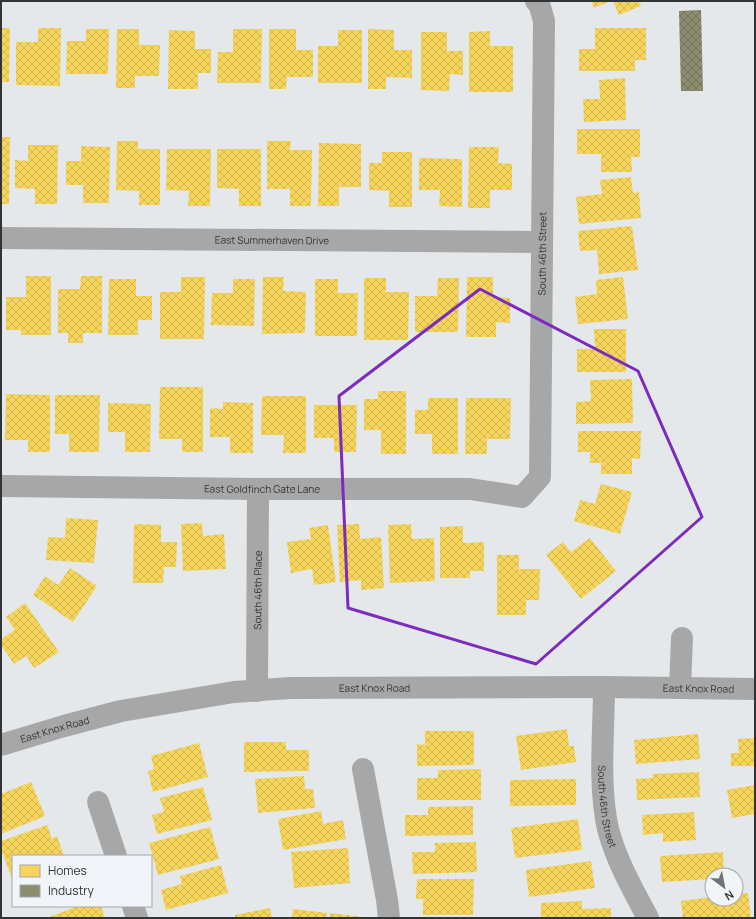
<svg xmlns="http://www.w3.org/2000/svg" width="756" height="919" viewBox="0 0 756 919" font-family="Manrope,sans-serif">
<defs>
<pattern id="homes-cross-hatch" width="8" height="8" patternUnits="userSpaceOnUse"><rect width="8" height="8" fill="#f6d55c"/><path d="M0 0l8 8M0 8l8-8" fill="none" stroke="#d3b751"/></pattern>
<pattern id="industry-cross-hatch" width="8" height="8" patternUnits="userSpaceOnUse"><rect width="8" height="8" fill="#8c8c6e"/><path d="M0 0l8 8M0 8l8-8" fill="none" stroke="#73735b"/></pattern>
</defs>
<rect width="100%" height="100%" fill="#e5e8eb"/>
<g fill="url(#homes-cross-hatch)">
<path d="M591,1h20l-17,7z"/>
<path d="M613,1h26l2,5 -22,9z"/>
<path d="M1,28h9l-1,54h-8z"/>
<path d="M38,28h23l-1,58 -44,-1v-43h22z"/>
<path d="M595,28h51v32h-11v11h-56v-22h16z"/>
<path d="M86,29h23l-1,45h-42l1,-33h19z"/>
<path d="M117,29h22v16h21l-1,31h-24v12h-19z"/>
<path d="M233,29h29l-1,54h-44l1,-31h15z"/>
<path d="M269,29h27v21h17v27h-26l-1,12h-17z"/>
<path d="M368,29l26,1v20h18v28l-26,-1v12h-18z"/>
<path d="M169,30l26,1v18h16v24h-13v16h-30z"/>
<path d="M338,30h24v53h-44v-37h20z"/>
<path d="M490,31v15h23v46h-44v-60z"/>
<path d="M421,32h26v19h16v24l-13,-1 -1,17 -28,-1z"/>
<path d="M625,78l1,42 -42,2 -1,-23h17l-1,-19z"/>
<path d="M577,129h63v28h-9l1,15h-31v-18h-24z"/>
<path d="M1,137h9l-1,67h-8z"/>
<path d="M117,141h21v8h22v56h-21v-14l-23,-1z"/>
<path d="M267,141h24l-1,9h22l-1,56h-21v-17h-23z"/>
<path d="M319,143l42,1v43h-22v19h-21z"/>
<path d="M28,145h30l-1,59h-22v-15l-20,-1v-28l13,1z"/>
<path d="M81,146l29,1 -1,56h-26v-18h-17v-24h15z"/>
<path d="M469,147h30l-1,16 14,1v26h-22v18h-22z"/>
<path d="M167,149h44l-1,57h-22l1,-15 -23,-1z"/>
<path d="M217,149h44v57h-22v-17l-22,-1z"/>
<path d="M382,152h30v55h-23v-16l-20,-1v-27h13z"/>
<path d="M419,158l43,1v48l-23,-1 1,-16h-21z"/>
<path d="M631,177l2,16 6,-1 2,26 -62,6 -3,-27 26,-3 -2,-14z"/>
<path d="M632,226l6,44 -39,4 -2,-24 -17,1 -2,-20z"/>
<path d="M26,276h25v59h-30v-5h-15v-33h20z"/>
<path d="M81,276h21v57h-19v10h-15v-10h-10v-44h22z"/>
<path d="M181,277h24l-1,62h-44v-47h21z"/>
<path d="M263,277h21l-1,14 23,1 -1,41 -43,1z"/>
<path d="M467,277h26v20l17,1v25l-14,-1v15h-30z"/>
<path d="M623,277l5,42 -50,5 -3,-27 22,-3 -1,-14z"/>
<path d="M364,278h22v14h23l-1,48h-44z"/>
<path d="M438,278h21l-1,54h-43v-36h22z"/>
<path d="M109,279h27v17h16v24h-14v15h-30z"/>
<path d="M233,279h22l-1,47 -43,-1 1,-32h21z"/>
<path d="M315,279h23v14h20l-1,43h-42z"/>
<path d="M594,329h32v43h-49v-23h18z"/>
<path d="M632,379l1,44 -57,1v-22l15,-1 -1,-21z"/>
<path d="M160,387h43v65h-21v-13h-23z"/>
<path d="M378,391h28v63h-25v-24h-17v-31h14z"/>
<path d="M6,394l44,1v57h-22v-12h-23z"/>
<path d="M55,395h45l-1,57h-30v-18h-14z"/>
<path d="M262,396h44v57h-23l1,-18h-23z"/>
<path d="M428,398h30v56h-26v-20h-17v-24h13z"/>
<path d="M466,398h45l-1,41h-23v15h-22z"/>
<path d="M223,402l30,1v50h-23v-16h-20v-29l13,1z"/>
<path d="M108,403l43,1 -1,48h-25v-20h-17z"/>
<path d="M314,405h43l-1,47h-22v-14h-20z"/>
<path d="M578,431h63l-1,28 -8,-1v16h-31v-11h-11v-11h-12z"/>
<path d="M601,484l31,8 -12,42 -46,-13 6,-21 15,4z"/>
<path d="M66,518l32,2 -4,43 -48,-3 2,-23 17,1z"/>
<path d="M202,523l1,13 21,-2 2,35 -43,2 -2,-47z"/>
<path d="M134,524l27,1v17h16l-1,25h-12l-1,16h-30z"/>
<path d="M359,524l1,15 21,-2 3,51 -23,2v-10l-21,2 -3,-57z"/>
<path d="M411,524l1,15 22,-1 1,43 -45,2 -2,-58z"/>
<path d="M328,525l8,57 -22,3 -2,-16 -21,4 -4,-31 24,-3 -2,-11z"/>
<path d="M463,526v17l21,-1v29h-14v7h-30v-51z"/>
<path d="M590,538l26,33 -35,28 -35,-44 17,-13 8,10z"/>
<path d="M497,555h22v14h21l-1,31h-13v15h-29z"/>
<path d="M70,568l27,18 -24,36 -40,-27 12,-19 13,9z"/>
<path d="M25,603l34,49 -25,16 -8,-12 -12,8 -13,-19v-6l14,-9 -9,-13z"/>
<path d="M567,729l2,17h5l2,16 -55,8 -5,-34z"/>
<path d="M425,731h49v34l-57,1v-22l8,1z"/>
<path d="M698,734l2,25 -64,5 -2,-24z"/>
<path d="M755,738v28h-24v-13h8l-1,-14z"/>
<path d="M244,742h42v8h23v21l-65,1z"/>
<path d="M199,743l9,34 -55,15 -5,-21 6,-2 -3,-13z"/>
<path d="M481,769v31h-64v-22h21v-8z"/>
<path d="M699,772l1,25 -63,3 -1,-21 17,-1 -1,-4z"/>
<path d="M304,776l1,13h8l2,19 -57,5 -3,-34z"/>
<path d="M576,779v26l-66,1v-26z"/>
<path d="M31,782l14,34 -44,18v-40z"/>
<path d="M755,785v29l-23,4 -5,-28z"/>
<path d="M203,787l9,33 -55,14 -5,-19 12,-3 -4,-14z"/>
<path d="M473,806v29l-68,1v-21h23v-8z"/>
<path d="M321,811l2,13 20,-4 3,19 -63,11 -5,-31z"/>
<path d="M694,812l2,28 -33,2v-9l-20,2 -1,-20z"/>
<path d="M578,819l4,31 -67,8 -4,-30z"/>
<path d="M47,825l5,14 5,-3 7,20h-51v20h-2l-10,-27v-8z"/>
<path d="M210,827l9,32 -61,16 -9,-32z"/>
<path d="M476,842l1,30 -64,2 -1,-22h23v-9z"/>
<path d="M348,848l2,35 -56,5 -3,-36z"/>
<path d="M723,852l1,23h-12v4l-50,3 -2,-26z"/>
<path d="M591,861l4,27 -66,9 -3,-27z"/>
<path d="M221,865l7,28 -62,17 -5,-20 21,-6 -2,-8z"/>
<path d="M417,879h57l-1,36h-50v-16h-7z"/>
<path d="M748,893l3,25h-68l-2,-17 31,-4v2h24v-5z"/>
<path d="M582,901v8l29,-1v10h-70v-15z"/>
<path d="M78,906h23l4,12h-58z"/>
<path d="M270,908l2,10h-36l-1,-3z"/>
<path d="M293,909l34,4v5h-35z"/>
<path d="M330,913l33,4v1h-33z"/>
</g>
<path fill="url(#industry-cross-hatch)" d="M701,10l2,81h-22l-2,-80z"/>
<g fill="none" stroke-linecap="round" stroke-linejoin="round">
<g stroke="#a8a7a7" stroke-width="22">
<path id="s1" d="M1,238l541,4"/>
<path id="s2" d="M1,486l257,3h212l52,8 18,-20 4,-456 -5,-18 -3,-2"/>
<path id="s3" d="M604,687c0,46 -6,97 4,142 8,31 25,61 40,89"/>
<path d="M680,688l2,-50"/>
<path id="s4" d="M257,691l1,-202"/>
<path id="s5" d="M1,745l63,-19 57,-15 113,-19 56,-4 314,-1 151,2"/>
<path d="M363,769l24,131 2,18"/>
<path d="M98,802l18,54"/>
<path d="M133,906l4,12"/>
</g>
</g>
<path fill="none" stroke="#7b2cbf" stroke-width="3" stroke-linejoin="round" d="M480,289l158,82 64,146 -166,147 -188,-56 -9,-212z"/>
<g text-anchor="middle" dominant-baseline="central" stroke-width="4" stroke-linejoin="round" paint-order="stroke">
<g font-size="10" fill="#313335" stroke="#f1f5fa">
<text stroke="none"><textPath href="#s1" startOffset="271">East Summerhaven Drive</textPath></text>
<text stroke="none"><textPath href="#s2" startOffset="772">South 46th Street</textPath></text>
<text stroke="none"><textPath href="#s2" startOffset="261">East Goldfinch Gate Lane</textPath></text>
<text stroke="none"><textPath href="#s4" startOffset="101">South 46th Place</textPath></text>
<text stroke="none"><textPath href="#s5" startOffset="380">East Knox Road</textPath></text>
<text stroke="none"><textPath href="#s5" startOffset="704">East Knox Road</textPath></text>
<text stroke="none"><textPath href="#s5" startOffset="56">East Knox Road</textPath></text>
<text stroke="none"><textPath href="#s3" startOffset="120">South 46th Street</textPath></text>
</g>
</g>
<rect width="756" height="919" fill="none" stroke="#313335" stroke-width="4"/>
<rect x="12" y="855" width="140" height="52" fill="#f1f5fa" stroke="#a4a7ab"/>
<rect x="20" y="865" width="20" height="12" fill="#f6d55c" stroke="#a4a7ab"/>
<text x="48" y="875" font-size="12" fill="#313335">Homes</text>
<rect x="20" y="885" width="20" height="12" fill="#8c8c6e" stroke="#a4a7ab"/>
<text x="48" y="895" font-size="12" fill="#313335">Industry</text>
<g transform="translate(724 887) rotate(148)"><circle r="19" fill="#f1f5fa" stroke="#a4a7ab"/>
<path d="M0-3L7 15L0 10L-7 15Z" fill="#707275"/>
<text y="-6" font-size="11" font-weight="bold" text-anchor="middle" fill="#313335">N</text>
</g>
</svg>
